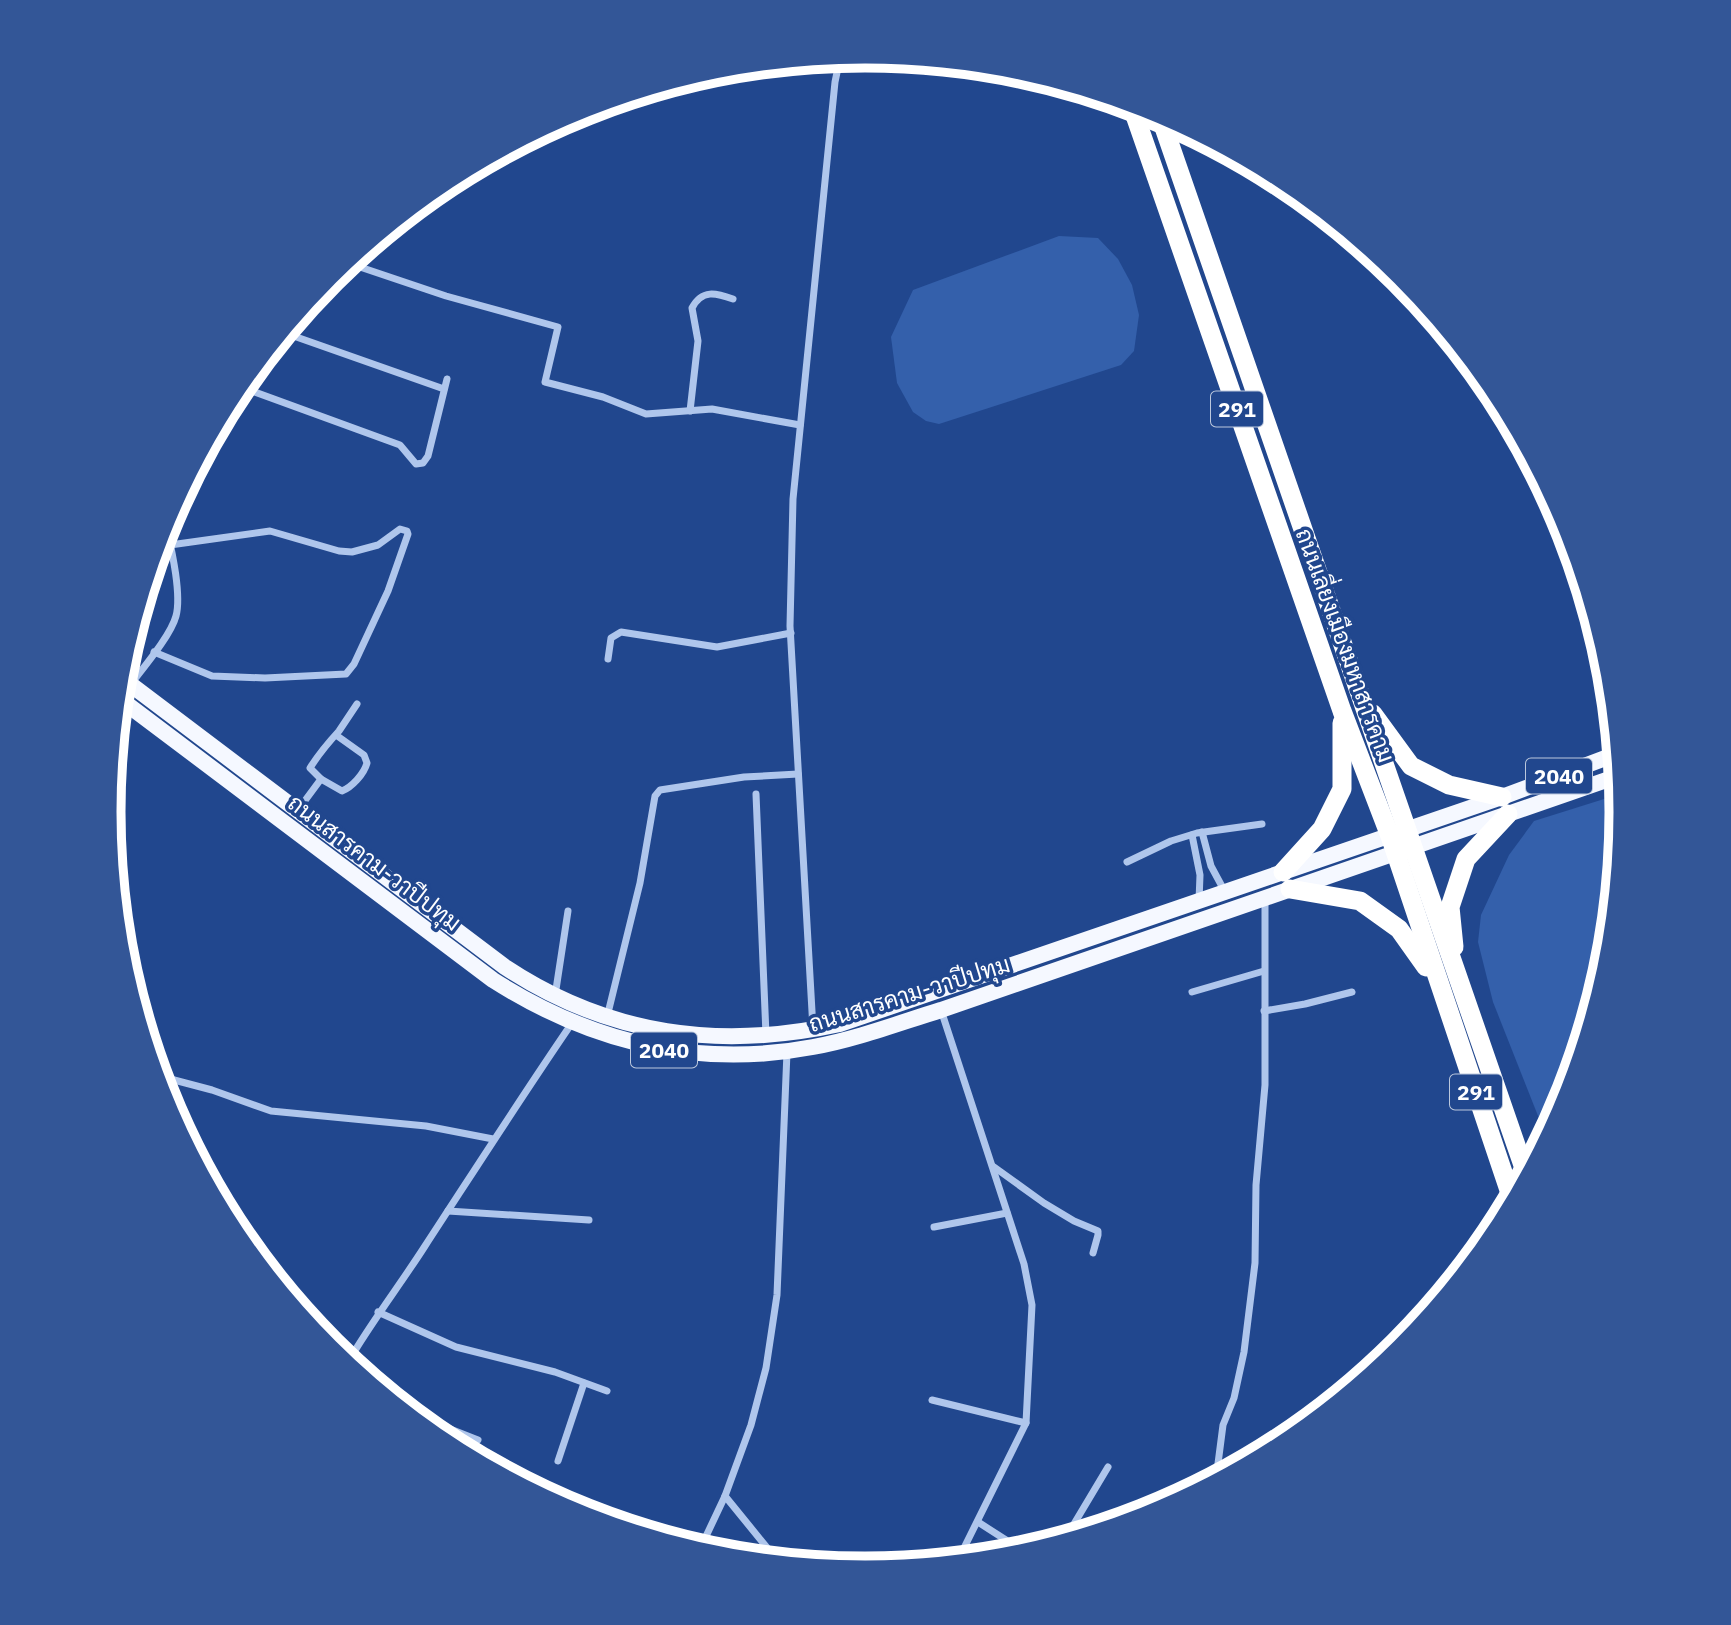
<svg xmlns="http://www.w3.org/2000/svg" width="1731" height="1625" viewBox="0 0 1731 1625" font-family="'IBM Plex Sans',Sarabun,sans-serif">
<rect width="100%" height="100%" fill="#21478e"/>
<g fill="#3460ab">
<path d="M1059,236l39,2 20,21 14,26 7,30 -5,36 -13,14 -182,59 -13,-3 -13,-9 -16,-29 -6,-46 22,-47z"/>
<path d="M1620,794l2,19 -15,147 -43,142 -18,34 -53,-134 -15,-60 3,-27 28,-60 25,-34z"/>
</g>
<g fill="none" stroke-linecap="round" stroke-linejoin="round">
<g stroke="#afc6ec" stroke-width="7">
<path d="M348,263l98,33 112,31 -13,55 58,15 43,17 66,-5 88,16"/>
<path d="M285,333l159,56"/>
<path d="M241,387l159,58 16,19 7,-1 5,-7 19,-77"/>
<path d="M690,411l8,-70 -6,-33c10,-19 24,-15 41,-9"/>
<path d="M154,652l58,24 53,2 81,-4 8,-10 34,-73 20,-57 -1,-3 -7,-2 -22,16 -26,7 -13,-1 -69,-20 -100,14"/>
<path d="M608,659l3,-21 10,-6 96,15 74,-14"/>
<path d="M131,684c13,-17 40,-49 45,-68 6,-22 -5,-69 -10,-92"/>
<path d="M336,735l28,20 3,8c-3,11 -15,24 -25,28l-21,-12 -11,-11c8,-13 18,-25 29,-37l18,-27"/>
<path d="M756,794l10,241"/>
<path d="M298,810l23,-31"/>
<path d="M1202,832l9,34 14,26"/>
<path d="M1192,835l8,40 -1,26"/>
<path d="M1127,862l44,-21 26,-8 65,-9"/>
<path d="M1192,992l72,-21"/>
<path d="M555,996l13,-85"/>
<path d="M941,1010l83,254 8,41 -6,118 -68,137"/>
<path d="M1264,1011l41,-7 47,-12"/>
<path d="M607,1017l33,-134 15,-87 5,-6 84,-13 54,-3"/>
<path d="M813,1029l-23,-403 3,-127 42,-417 5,-24"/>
<path d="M159,1076l53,14 59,21 155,15 67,13"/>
<path d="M994,1167l50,36 30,18 24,10v4l-5,18"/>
<path d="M448,1211l141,9"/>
<path d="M934,1227l73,-14"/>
<path d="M378,1312l78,35 99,25 52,19"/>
<path d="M348,1362c24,-41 52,-77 77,-116 49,-75 97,-150 147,-223"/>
<path d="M932,1400l94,23"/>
<path d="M412,1414l66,26"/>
<path d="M558,1461l26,-78"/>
<path d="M1216,1479l7,-54 11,-27 10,-46 11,-89 1,-78 9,-100v-186"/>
<path d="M725,1496l48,59 8,6"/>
<path d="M978,1522l45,29"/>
<path d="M1065,1539l43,-72"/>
<path d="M700,1549l25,-53 26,-71 15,-57 11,-73 10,-243"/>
</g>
<g stroke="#f5f8ff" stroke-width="16">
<path d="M122,678l383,289c104,69 215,83 335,57l662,-227 114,-43"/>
<path d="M120,699l373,281c99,63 204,89 320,67 44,-8 86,-24 128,-37l677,-234"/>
</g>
<g stroke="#fff" stroke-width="19">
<path d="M1132,107l210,604 48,125 122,363"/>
<path d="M1160,116l366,1058"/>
<path d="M1373,714l38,52 38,19 53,12"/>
<path d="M1283,872l39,-43 20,-40v-66"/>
<path d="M1290,889l70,12 39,28 27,38"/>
<path d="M1454,947l-4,-40 16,-48 42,-45"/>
</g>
</g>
<g text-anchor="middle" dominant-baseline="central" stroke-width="7" stroke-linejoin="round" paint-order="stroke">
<g fill="#21478e" stroke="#bcc8dd" stroke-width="2">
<rect x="1211" y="391.5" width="52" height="35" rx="5"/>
<rect x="1526" y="758.5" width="66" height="35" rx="5"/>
<rect x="631" y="1032.5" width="66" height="35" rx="5"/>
<rect x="1450" y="1074.5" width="52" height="35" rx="5"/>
</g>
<g font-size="21" font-weight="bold" fill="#fff">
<text x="1237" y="409">291</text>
<text x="1559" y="776">2040</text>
<text x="664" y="1050">2040</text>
<text x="1476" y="1092">291</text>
</g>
<g font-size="23" fill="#fff" stroke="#21478e">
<text transform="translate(1346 645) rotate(70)">ถนนเลี่ยงเมืองมหาสารคาม</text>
<text transform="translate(375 862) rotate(37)">ถนนสารคาม-วาปีปทุม</text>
<text transform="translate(909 993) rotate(-17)">ถนนสารคาม-วาปีปทุม</text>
</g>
</g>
<path d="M0 0H1731V1625H0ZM121 812a744 744 0 1 1 1488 0a744 744 0 1 1-1488 0Z" fill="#335697" fill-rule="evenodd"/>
<path fill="none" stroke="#fff" stroke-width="9" d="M121 812a744 744 0 1 1 1488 0a744 744 0 1 1-1488 0Z"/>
</svg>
